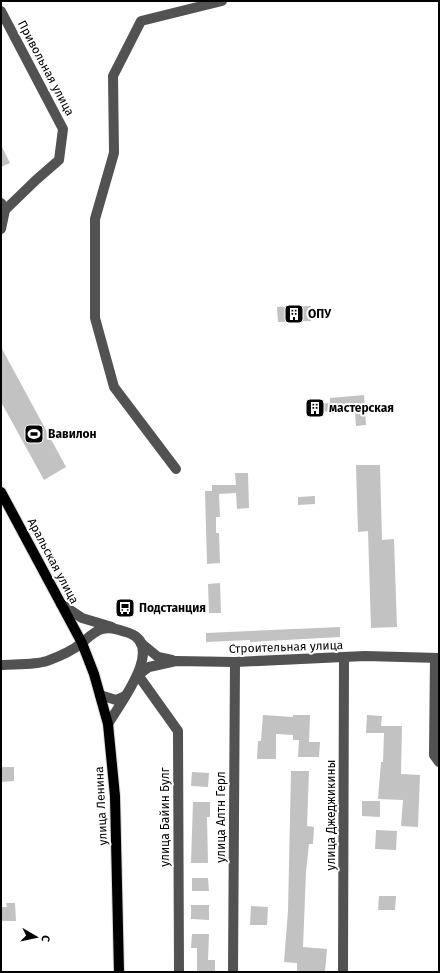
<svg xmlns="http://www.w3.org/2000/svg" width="440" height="973" viewBox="0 0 440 973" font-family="'Fira Sans',sans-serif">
<rect width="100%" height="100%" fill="#fff"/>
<g fill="#c2c2c2">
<path d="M1,145l9,18 -9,4z"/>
<path d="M311,306v15l-33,1 -1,-15z"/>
<path d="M1,347l65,120 -22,13 -43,-78z"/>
<path d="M364,395l2,30 -10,1 -1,-14 -24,2v-3l-24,2 -1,-8 24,-2v-5z"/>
<path d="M356,465h24l2,75 12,-1 3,88 -26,1 -3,-97 -10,1z"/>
<path d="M235,473h13l1,35 -12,1 -1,-16 -17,1 1,23h-4v16h3l1,30 -13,1 -2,-73h7v-6h24z"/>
<path d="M315,496v8l-17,1v-8z"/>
<path d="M220,583l1,30h-12l-1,-29z"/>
<path d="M340,627v10l-90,5v-2l-44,2v-9z"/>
<path d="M263,715l30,2v-2h17l-1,27h11l-1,15h-21l1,-17h-6v-5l-17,-1v25h-19l1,-18h3z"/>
<path d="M367,715l15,1 -1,10h21l-1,48 19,1 -2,52 -17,-1 2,-26 -25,-1 3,-37h2l1,-29h-18z"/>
<path d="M1,767h13v14l-13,1z"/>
<path d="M291,771h18l-2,55 7,1 -1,17h-4l-3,28 -3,75 24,2 -2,23h-28v-9l-13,-1 4,-51z"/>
<path d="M192,772l17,1 -1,14 -17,-1z"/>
<path d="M362,801h18v16l-18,-1z"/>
<path d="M193,802h17v15h-3l1,46h-17z"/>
<path d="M376,830l21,1 -1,19 -21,-1z"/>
<path d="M192,878h16l1,13h-17z"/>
<path d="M379,896h17l-1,14h-17z"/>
<path d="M6,903h9l1,18h-15v-14h6z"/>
<path d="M191,905h18v15l-18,-1z"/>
<path d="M251,906l17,1 -1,18h-17z"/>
<path d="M192,934h17l-1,26h7v12h-18v-24h-6z"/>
</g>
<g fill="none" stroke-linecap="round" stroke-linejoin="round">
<defs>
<path id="major" d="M1,492l81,151 12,31 14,50 7,72 4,176"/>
</defs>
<use href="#major" stroke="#dbdbdb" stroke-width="12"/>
<g stroke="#525252" stroke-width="10">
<path d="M1,11l62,118 -4,31 -23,20 -31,30"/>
<path d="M1,203l4,7 -4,19"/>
<path d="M176,469l-62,-82 -19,-69v-99l19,-66 -1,-77 28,-55 81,-20"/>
<path d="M61,604l21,14 30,9"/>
<path d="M141,643l17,14 14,3"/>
<path d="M435,658l-1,97 5,7"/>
<path d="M1,665c13,-1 34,0 46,-4 11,-4 26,-11 35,-18 7,-6 11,-11 20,-14 10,-2 18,1 27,4 37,13 -10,72 -21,91"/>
<path d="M100,695l16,5 9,-4"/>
<path d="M179,972l-1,-241 -40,-56 11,-8 27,-6 59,1 130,-6 74,2"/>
<path d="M233,972l2,-310"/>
<path d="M343,972l1,-315"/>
</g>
<use href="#major" stroke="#000" stroke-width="10"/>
</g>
<defs>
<symbol id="building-square" viewBox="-11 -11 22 22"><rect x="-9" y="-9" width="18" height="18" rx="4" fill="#000" stroke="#fff"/><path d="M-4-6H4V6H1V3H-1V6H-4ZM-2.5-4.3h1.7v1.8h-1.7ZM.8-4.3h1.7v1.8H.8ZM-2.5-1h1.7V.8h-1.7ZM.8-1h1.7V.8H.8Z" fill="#fff"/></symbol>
<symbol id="stadium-square" viewBox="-11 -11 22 22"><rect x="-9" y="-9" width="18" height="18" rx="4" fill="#000" stroke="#fff"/><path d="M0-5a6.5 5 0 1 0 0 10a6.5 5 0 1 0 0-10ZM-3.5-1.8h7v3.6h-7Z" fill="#fff"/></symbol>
<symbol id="bus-square" viewBox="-11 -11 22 22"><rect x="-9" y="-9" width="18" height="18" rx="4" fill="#000" stroke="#fff"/><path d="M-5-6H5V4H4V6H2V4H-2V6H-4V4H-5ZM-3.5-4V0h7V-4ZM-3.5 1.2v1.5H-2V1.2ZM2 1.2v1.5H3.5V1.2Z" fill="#fff"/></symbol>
</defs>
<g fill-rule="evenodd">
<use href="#building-square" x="283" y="303" width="22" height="22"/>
<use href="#building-square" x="304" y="397" width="22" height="22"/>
<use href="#stadium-square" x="23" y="423" width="22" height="22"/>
<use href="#bus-square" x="114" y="597" width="22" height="22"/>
</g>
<g text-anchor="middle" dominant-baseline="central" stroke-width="4" stroke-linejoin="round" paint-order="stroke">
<g font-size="12" fill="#000" stroke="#fff">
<text transform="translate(46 68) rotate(62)">Привольная улица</text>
<text transform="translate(53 561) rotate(62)">Аральская улица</text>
<text transform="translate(286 647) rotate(-2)">Строительная улица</text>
<text transform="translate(101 806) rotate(-93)">улица Ленина</text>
<text transform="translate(331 815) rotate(-90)">улица Джеджикины</text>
<text transform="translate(165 817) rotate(-90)">улица Байин Булг</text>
<text transform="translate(221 817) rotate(-90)">улица Алтн Герл</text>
</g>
<g font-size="12" font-weight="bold" fill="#000" stroke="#fff" text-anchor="start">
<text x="308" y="314">ОПУ</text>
<text x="329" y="408">мастерская</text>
<text x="48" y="434">Вавилон</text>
<text x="139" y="608">Подстанция</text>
</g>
</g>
<rect width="440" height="973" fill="none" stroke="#000000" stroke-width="4"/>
<g transform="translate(36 937) rotate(99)" stroke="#ffffff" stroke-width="3" paint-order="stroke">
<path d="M0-3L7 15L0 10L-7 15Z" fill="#000000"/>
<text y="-6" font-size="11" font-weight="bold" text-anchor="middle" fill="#000000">С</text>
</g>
</svg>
